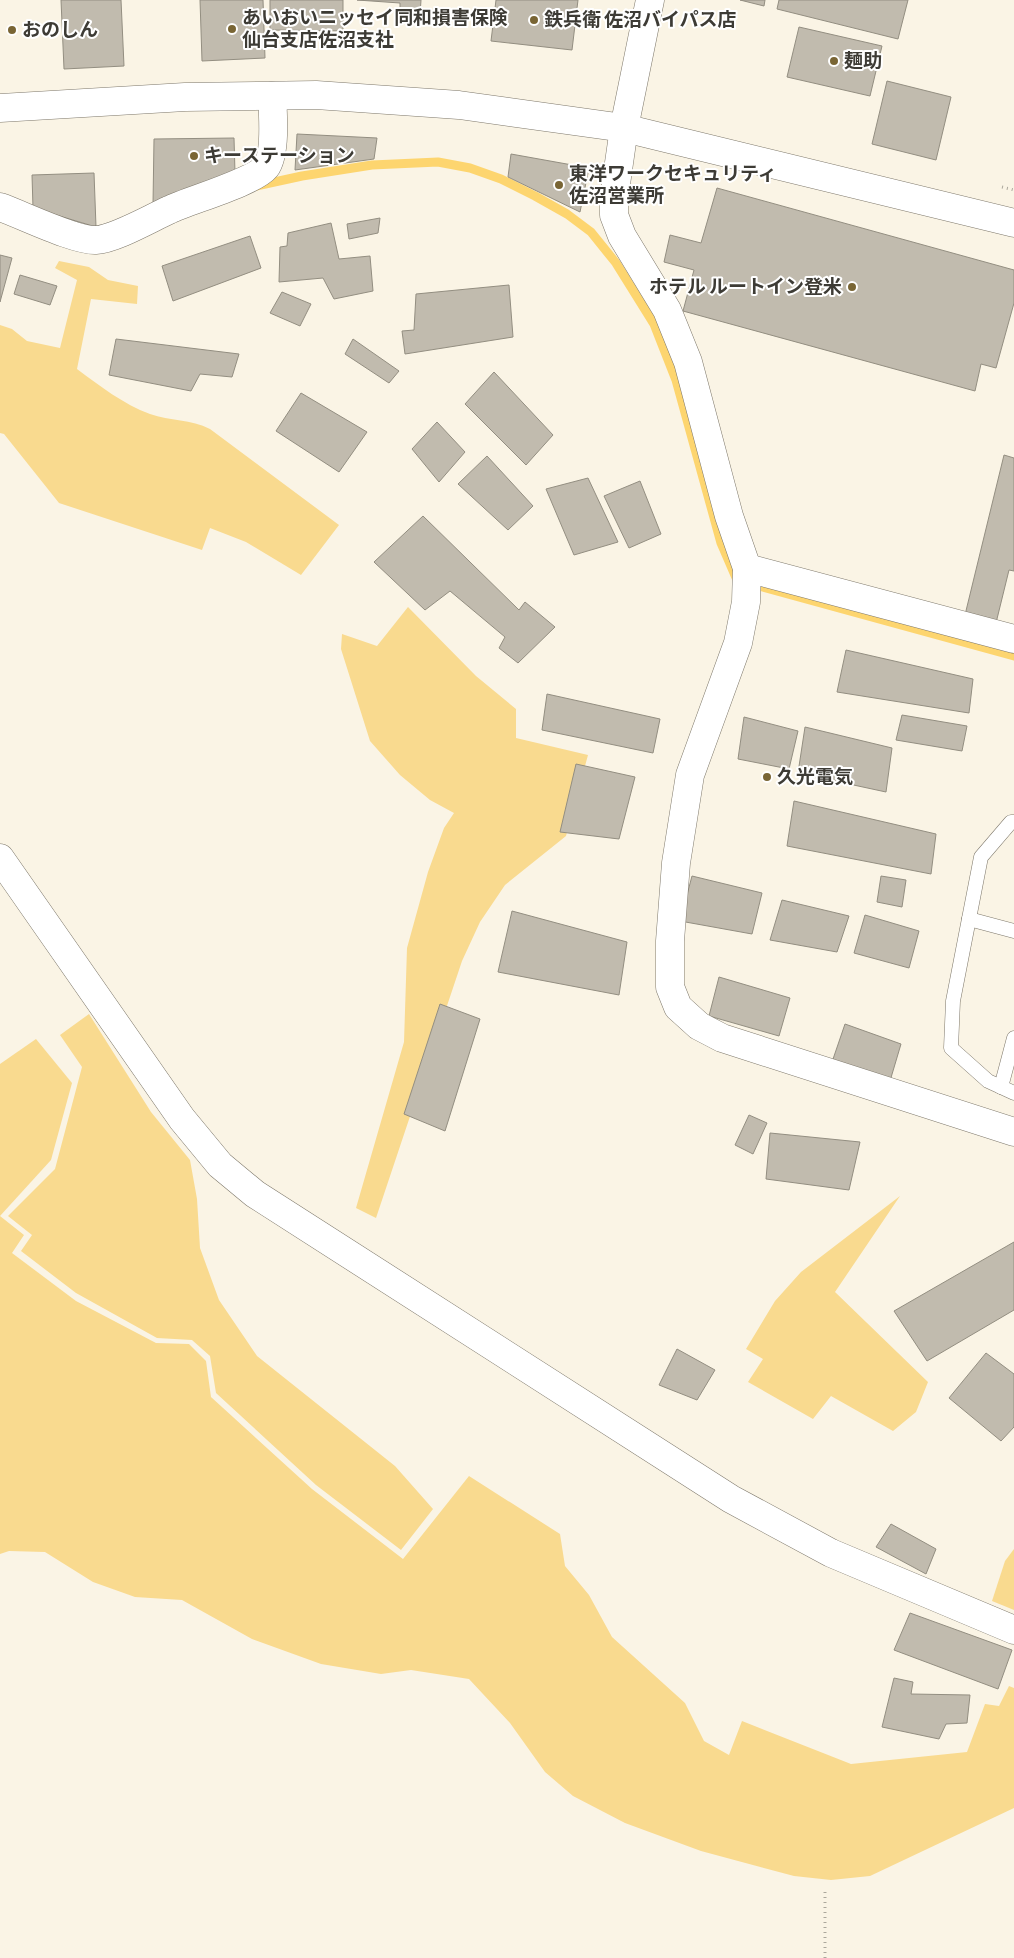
<svg xmlns="http://www.w3.org/2000/svg" width="1014" height="1958" viewBox="0 0 1014 1958" font-family="'Sofia Sans Condensed','Noto Sans JP',sans-serif">
<rect width="100%" height="100%" fill="#faf4e5"/>
<g fill="#f9da8f">
<path d="M59,261l30,6 19,13 30,6 -1,18 -46,-5 -14,70c23,17 46,35 73,45 20,7 41,5 60,15l129,96 -38,50 -55,-33 -36,-14 -8,22 -143,-47 -55,-69 -4,-1v-108l12,4 15,12 33,7 17,-68 -22,-12z"/>
<path d="M408,607l68,69 40,33v29l72,17 -22,81 -61,49 -25,37 -18,39 -86,257 -20,-10 48,-166 3,-94 21,-76 16,-44 10,-15 -24,-13 -30,-25 -30,-34 -29,-92 1,-15 35,12z"/>
<path d="M89,1014l62,98 39,48 7,39 3,49 19,52 38,56 138,110 38,43 -32,41 -85,-65 -100,-92 -6,-37 -18,-16 -35,-2 -81,-45 -55,-42 11,-16 -24,-19 47,-47 27,-102 -22,-32z"/>
<path d="M36,1039l36,44 -21,77 -51,56v-152z"/>
<path d="M900,1196l-65,96 93,90 -12,30 -23,19 -62,-35 -18,23 -65,-37 15,-23 -17,-10 29,-48 26,-29z"/>
<path d="M0,1216l24,19 -12,18 64,48 80,42 33,1 17,17 5,36 101,92 91,70 66,-83 91,58 5,32 24,29 23,42 73,66 19,38 25,14 13,-34 109,43 116,-12 18,-48 14,2 10,-20 5,2v120l-144,68 -39,4 -37,-4 -93,-25 -76,-28 -52,-27 -28,-24 -35,-49 -41,-44 -58,-9 -30,4 -60,-10 -69,-25 -70,-39 -47,-3 -42,-15 -48,-30 -36,-1 -9,3z"/>
<path d="M1014,1549v61l-22,-9 13,-40z"/>
</g>
<g fill="none" stroke-linecap="round" stroke-linejoin="round">
<path stroke="#fdd56f" stroke-width="9" d="M256,186l46,-10 70,-11 66,-3 32,6 31,11 34,17 32,18 24,18 25,31 38,61 22,56 45,163 16,37 277,76"/>
</g>
<g fill="#c1bbae" stroke="#938e81">
<path d="M61,0h60l3,66 -60,3z"/>
<path d="M200,0h63l2,58 -63,3z"/>
<path d="M270,0h73v31l-73,-1z"/>
<path d="M357,0h64l-1,15 -20,-1v-11z"/>
<path d="M496,0h82l-6,50 -81,-9z"/>
<path d="M740,0h25l-1,6z"/>
<path d="M779,0h129l-10,39 -121,-30z"/>
<path d="M799,27l83,19 -12,50 -83,-19z"/>
<path d="M887,81l64,16 -15,63 -64,-16z"/>
<path d="M297,134l80,4 -3,21 -79,11z"/>
<path d="M234,138l1,35 -82,31 1,-65z"/>
<path d="M511,154l78,14 -9,44 -72,-35z"/>
<path d="M94,173l2,54 -63,-19 -1,-33z"/>
<path d="M717,188l297,82v33l-18,65 -15,-4 -6,27 -292,-80 11,-41 -30,-8 6,-27 31,8z"/>
<path d="M380,218l-2,15 -29,6 -2,-15z"/>
<path d="M331,223l8,36 31,-3 3,35 -39,8 -11,-21 -44,4 1,-35 7,-1 1,-13z"/>
<path d="M250,236l11,32 -88,33 -11,-35z"/>
<path d="M0,255l12,3 -12,44z"/>
<path d="M20,275l37,11 -7,19 -36,-11z"/>
<path d="M509,285l4,52 -108,17 -3,-23 12,-1 2,-36z"/>
<path d="M282,292l29,12 -11,22 -30,-13z"/>
<path d="M116,339l123,15 -7,23 -32,-3 -9,17 -82,-16z"/>
<path d="M353,339l46,32 -10,12 -44,-29z"/>
<path d="M494,372l59,63 -27,30 -61,-61z"/>
<path d="M301,393l66,39 -28,40 -63,-41z"/>
<path d="M437,422l28,30 -26,30 -27,-33z"/>
<path d="M1004,455l10,3v113l-5,-1 -14,57 -31,-8z"/>
<path d="M487,456l46,50 -25,24 -50,-46z"/>
<path d="M588,478l30,64 -44,13 -28,-66z"/>
<path d="M640,481l21,53 -32,14 -25,-52z"/>
<path d="M423,516l96,94 6,-8 30,25 -37,36 -19,-15 6,-11 -55,-46 -25,19 -51,-48z"/>
<path d="M846,650l127,29 -4,34 -132,-21z"/>
<path d="M547,694l113,25 -7,34 -111,-23z"/>
<path d="M902,715l65,11 -5,25 -66,-11z"/>
<path d="M744,717l54,14 -9,38 -51,-10z"/>
<path d="M805,727l87,21 -6,44 -88,-19z"/>
<path d="M576,764l59,13 -16,62 -59,-7z"/>
<path d="M794,801l142,33 -5,40 -144,-28z"/>
<path d="M692,876l70,17 -10,41 -72,-13z"/>
<path d="M881,876l25,4 -4,27 -25,-5z"/>
<path d="M782,900l67,16 -12,36 -67,-12z"/>
<path d="M512,911l115,31 -8,53 -121,-23z"/>
<path d="M865,915l54,16 -10,37 -55,-15z"/>
<path d="M719,977l71,21 -11,38 -70,-20z"/>
<path d="M440,1004l40,15 -35,112 -41,-17z"/>
<path d="M845,1024l56,20 -11,37 -59,-16z"/>
<path d="M749,1115l18,8 -14,31 -18,-9z"/>
<path d="M770,1133l90,9 -11,48 -83,-11z"/>
<path d="M1014,1242v68l-87,51 -33,-50z"/>
<path d="M677,1349l38,21 -18,30 -38,-15z"/>
<path d="M986,1353l28,21v53l-13,14 -52,-43z"/>
<path d="M891,1524l45,25 -10,25 -50,-27z"/>
<path d="M910,1613l102,37 -14,39 -104,-39z"/>
<path d="M894,1678l19,4 -2,12 59,1 -3,28 -21,1 -7,15 -57,-12z"/>
</g>
<g fill="none" stroke-linecap="round" stroke-linejoin="round">
<defs>
<g id="service">
<path d="M1014,822h-3l-30,35 -28,144 -2,47 37,33 26,12"/>
<path d="M969,919l45,12"/>
<path d="M1001,1087l13,-49"/>
</g>
<g id="minor">
<path d="M650,0l-26,128 -10,70v17l8,21 45,74 21,52 41,154 18,52 -1,34 -8,41 -48,132 -14,88 -6,78v46l8,20 21,19 23,12 292,94"/>
<path d="M0,207c23,8 75,34 96,33 19,-1 55,-22 73,-30 21,-10 85,-28 97,-43 10,-13 7,-55 6,-71"/>
<path d="M747,568l267,71"/>
<path d="M0,858l182,261 38,46 35,29 476,305 100,54 183,77"/>
</g>
<path id="tertiary" d="M0,108l185,-11 131,-2 143,10 165,23 390,95"/>
</defs>
<use href="#service" stroke="#7e786b" stroke-width="15"/>
<use href="#minor" stroke="#7e786b" stroke-width="29"/>
<use href="#tertiary" stroke="#7e786b" stroke-width="29"/>
<g stroke="#aba79c" stroke-width="3" stroke-dasharray="1 4" stroke-linecap="butt">
<path d="M1002,187l12,3"/>
<path d="M825,1958v-69"/>
</g>
<use href="#service" stroke="#fff" stroke-width="14"/>
<use href="#minor" stroke="#fff" stroke-width="28"/>
<use href="#tertiary" stroke="#fff" stroke-width="28"/>
</g>
<g fill="#796534" stroke="#fff" stroke-width="2">
<circle cx="534" cy="20" r="5"/>
<circle cx="232" cy="29" r="5"/>
<circle cx="12" cy="30" r="5"/>
<circle cx="834" cy="61" r="5"/>
<circle cx="194" cy="156" r="5"/>
<circle cx="559" cy="185" r="5"/>
<circle cx="852" cy="287" r="5"/>
<circle cx="767" cy="777" r="5"/>
</g>
<g text-anchor="middle" dominant-baseline="central" stroke-width="4" stroke-linejoin="round" paint-order="stroke">
<g font-size="19" font-weight="bold" fill="#3d3b35" stroke="#fff" text-anchor="start">
<text x="242" y="18">あいおいニッセイ同和損害保険<tspan x="242" dy="22">仙台支店佐沼支社</tspan></text>
<text x="544" y="20">鉄兵衛 佐沼バイパス店</text>
<text x="22" y="30">おのしん</text>
<text x="844" y="61">麺助</text>
<text x="204" y="156">キーステーション</text>
<text x="569" y="174">東洋ワークセキュリティ<tspan x="569" dy="22">佐沼営業所</tspan></text>
<text x="842" y="287" text-anchor="end">ホテル ルートイン登米</text>
<text x="777" y="777">久光電気</text>
</g>
</g>
</svg>
